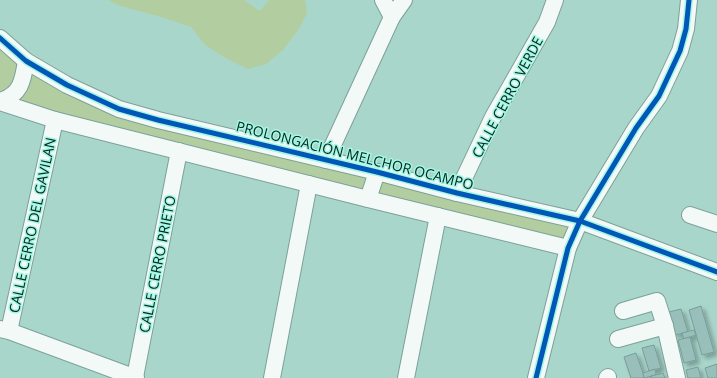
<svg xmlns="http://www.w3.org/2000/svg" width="717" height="378" viewBox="0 0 717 378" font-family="'Open Sans',sans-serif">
<defs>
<filter id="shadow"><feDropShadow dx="3.5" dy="3.5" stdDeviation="2" flood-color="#0004"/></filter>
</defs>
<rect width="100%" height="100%" fill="#a9d6cb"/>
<g fill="#b2cea0">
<path d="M108,0h136l16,11 9,-11h36l2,13 -8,16 -16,21 -17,14 -18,5 -19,-9 -24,-15 -14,-18 -30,-10 -44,-12z"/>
<path d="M0,43l120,70 338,81 110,33 -5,15 -563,-144z"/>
</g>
<g fill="#99bfba" stroke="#789e9a" filter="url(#shadow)">
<path d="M701,306l13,46 -12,3 -13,-45z"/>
<path d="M681,309l7,23 -13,3 -6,-23z"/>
<path d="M694,330l2,5 -12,4 -2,-6z"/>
<path d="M690,337l6,23 -12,3 -6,-23z"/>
<path d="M654,345l7,23 -12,3 -7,-23z"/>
<path d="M636,353l7,20 1,5h-13l-7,-21z"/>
<path d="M717,364v14h-9l-3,-10z"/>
<path d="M698,367l3,11h-13l-2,-8z"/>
<path d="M655,369l1,6 -12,3 -1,-5z"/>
<path d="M663,373l2,5h-13l-1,-2z"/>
</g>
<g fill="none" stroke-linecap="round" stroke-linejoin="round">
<defs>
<g id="minor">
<path d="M383,0l9,17"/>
<path d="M0,38l26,23 41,24 52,24 39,11 219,52 80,21 123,28 137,51"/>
<path d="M0,101c21,-6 23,-21 26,-40"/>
<path d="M0,102l55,18 313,79 200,49"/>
<path d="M326,160l66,-143 12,-17"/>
<path d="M457,193l36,-76 54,-95 8,-22"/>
<path d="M368,199l9,-27"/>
<path d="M690,215l27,9"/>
<path d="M623,311l34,-10 8,25 12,52"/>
<path d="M0,329l9,2 127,47"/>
<path d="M9,331l46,-211"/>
<path d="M618,339l47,-13"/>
<path d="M135,377l44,-226"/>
<path d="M272,378l37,-194"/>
<path d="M406,378l32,-162"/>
<path d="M536,378l32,-130 12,-27 56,-93 23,-32 21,-45 6,-22 3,-29"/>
<path d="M607,378l1,-1"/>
</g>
</defs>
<use href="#minor" stroke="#7ca198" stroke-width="18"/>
<use href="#minor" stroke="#f2f9f7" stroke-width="16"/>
<defs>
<g id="cycleway">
<path d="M0,38l26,23 41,24 52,24 39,11 219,52 80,21 123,28 137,51"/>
<path d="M536,378l32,-130 12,-27 56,-93 23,-32 21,-45 6,-22 3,-29"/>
</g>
</defs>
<use href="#cycleway" stroke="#a3f6e2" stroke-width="8"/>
<use href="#cycleway" stroke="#0057b8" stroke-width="5"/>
</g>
<g text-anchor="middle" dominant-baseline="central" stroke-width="3" stroke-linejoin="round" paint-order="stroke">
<g font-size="14" fill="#022620" stroke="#a3f6e2">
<text transform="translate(507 97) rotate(-62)">CALLE CERRO VERDE</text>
<text transform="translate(355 155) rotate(14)">PROLONGACIÓN MELCHOR OCAMPO</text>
<text transform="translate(32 225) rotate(-78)">CALLE CERRO DEL GAVILAN</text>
<text transform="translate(157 264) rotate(-79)">CALLE CERRO PRIETO</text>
</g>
</g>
</svg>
